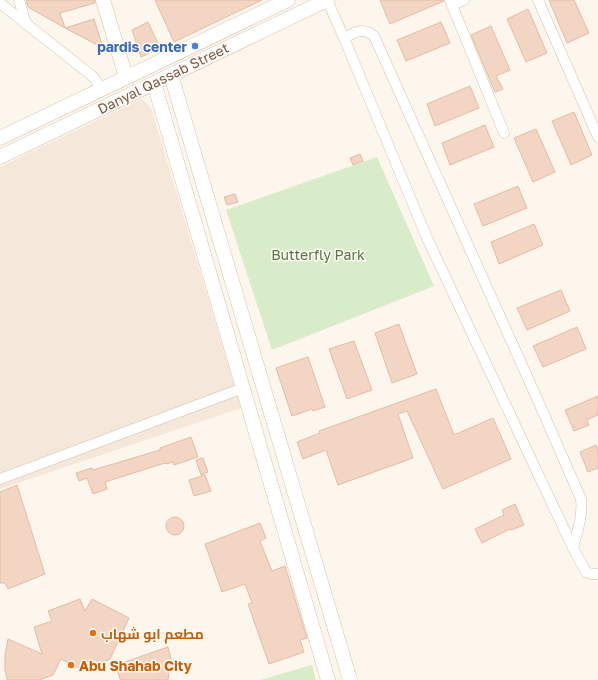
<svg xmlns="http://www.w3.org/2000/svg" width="598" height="680" viewBox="0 0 598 680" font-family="'Golos Text',Cairo,sans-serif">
<rect width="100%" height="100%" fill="#fdf6ec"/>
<path fill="#f5e8da" d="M141,99l7,5 4,7 89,297 -241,81v-322z"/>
<g fill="#d8ecc9">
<path d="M377,157l57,129 -162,64 -46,-140z"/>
<path d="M312,665l4,15h-56z"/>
</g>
<g fill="#f3d5c3" stroke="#e6bba3">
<path d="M26,0h69v3l-35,10 5,15 -37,-21z"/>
<path d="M155,0h107l-88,42z"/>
<path d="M380,0h64v1l-54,23z"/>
<path d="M549,0h25l15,33 -22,10z"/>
<path d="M528,9l19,44 -21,9 -19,-43z"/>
<path d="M94,19l9,29 -38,-20z"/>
<path d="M148,22l12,26 -19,9 -9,-27z"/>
<path d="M441,22l9,21 -44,18 -9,-21z"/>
<path d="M491,26l19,44 -14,6 7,13 -8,3 -24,-57z"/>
<path d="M470,86l9,22 -44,18 -8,-22z"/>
<path d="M574,112l18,43 -21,10 -19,-44z"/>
<path d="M485,125l9,22 -44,18 -8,-22z"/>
<path d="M536,129l19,43 -22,10 -19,-44z"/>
<path d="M360,154l3,7 -10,4 -3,-7z"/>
<path d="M518,186l9,22 -44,18 -9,-22z"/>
<path d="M235,194l3,8 -11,3 -3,-8z"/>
<path d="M534,224l9,21 -44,19 -8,-22z"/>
<path d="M561,290l9,21 -43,19 -10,-22z"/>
<path d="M399,324l18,50 -25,9 -17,-50z"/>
<path d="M577,327l9,22 -43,18 -10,-21z"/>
<path d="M354,341l18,49 -25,9 -18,-50z"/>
<path d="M308,357l17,50 -12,4 -1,-2 -20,7 -16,-48z"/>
<path d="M436,389l18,46 39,-17 18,41 -68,30 -36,-78 -9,3 15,44 -75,27 -12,-35 -23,9 -6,-17 23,-9 -1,-2z"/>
<path d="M598,396v19l-11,5 2,5 -15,6 -9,-21z"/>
<path d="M191,437l7,20 -24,8 -1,-3 -7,2 -1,-1 -60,19 2,7 -14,5 -6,-16 -8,3 -3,-8 16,-5 1,2 67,-20v-2z"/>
<path d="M596,445l2,6v17l-10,4 -8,-20z"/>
<path d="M203,458l5,14 -7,3 -5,-15z"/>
<path d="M205,475l6,16 -17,5 -5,-16z"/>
<path d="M17,485l28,89 -37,15 -3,-6h-5v-91z"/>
<path d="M515,504l9,21 -13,5 -1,-1 -28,14 -7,-14 29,-14 -2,-5z"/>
<circle cx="175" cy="526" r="9"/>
<path d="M260,523l6,15 -6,3 12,30 13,-5 22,72 -7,2 4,12 -35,12 -21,-60 4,-1 -7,-19 -23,8 -17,-48z"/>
<path d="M80,599l5,12 7,-12 37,19 -19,41 -27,11 -22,-11 -8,16 -14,5h-32l-2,-11v-14l3,-16 34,15 -8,-27 18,-6 -4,-10z"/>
<path d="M168,647l3,11 -3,22h-45l-3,-1 -4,-14z"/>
</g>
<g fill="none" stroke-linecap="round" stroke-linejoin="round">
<defs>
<g id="street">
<path d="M19,0l7,24"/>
<path d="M327,0l17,38 83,200 146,310 13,24 6,2h6"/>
<path d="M450,0l54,133"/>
<path d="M538,0l60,137"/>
<path d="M0,3l91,72 4,4 6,10"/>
<path d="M452,5l12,-5"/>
<path d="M344,38c11,-6 19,-11 30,-2l161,358 46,105c2,17 -4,33 -8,49"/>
<path d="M0,479l243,-91"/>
</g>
<g id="secondary">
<path d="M103,0l23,77"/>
<path d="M171,75l179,605"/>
<path d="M154,83l174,597"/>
<path d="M0,138l288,-138"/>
<path d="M0,157l327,-157"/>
</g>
</defs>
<use href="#street" stroke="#d1beb0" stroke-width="11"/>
<use href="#secondary" stroke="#d6c0b0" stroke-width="15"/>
<use href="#street" stroke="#fff" stroke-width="10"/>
<use href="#secondary" stroke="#fff" stroke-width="14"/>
</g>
<circle fill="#3f7fe0" stroke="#fffaf3" stroke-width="1.5" cx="195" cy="46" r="4"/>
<g fill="#e8710a" stroke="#fffaf3" stroke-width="1.5">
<circle cx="93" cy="633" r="4"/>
<circle cx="71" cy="665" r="4"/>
</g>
<g text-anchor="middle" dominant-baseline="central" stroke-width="3" stroke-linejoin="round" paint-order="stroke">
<g font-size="14" font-weight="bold" fill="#366cbe" stroke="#fffaf3" text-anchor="end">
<text x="187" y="46">pardis center</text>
</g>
<g font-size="14" fill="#7a5c4d" stroke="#fffaf3">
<text transform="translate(163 78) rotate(-26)">Danyal Qassab Street</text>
</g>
<g font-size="14" fill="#537a41" stroke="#fffaf3">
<text x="318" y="254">Butterfly Park</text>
</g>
<g font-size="14" font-weight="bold" fill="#c56008" stroke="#fffaf3" text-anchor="start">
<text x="101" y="633">مطعم ابو شهاب</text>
<text x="79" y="665">Abu Shahab City</text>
</g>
</g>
</svg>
